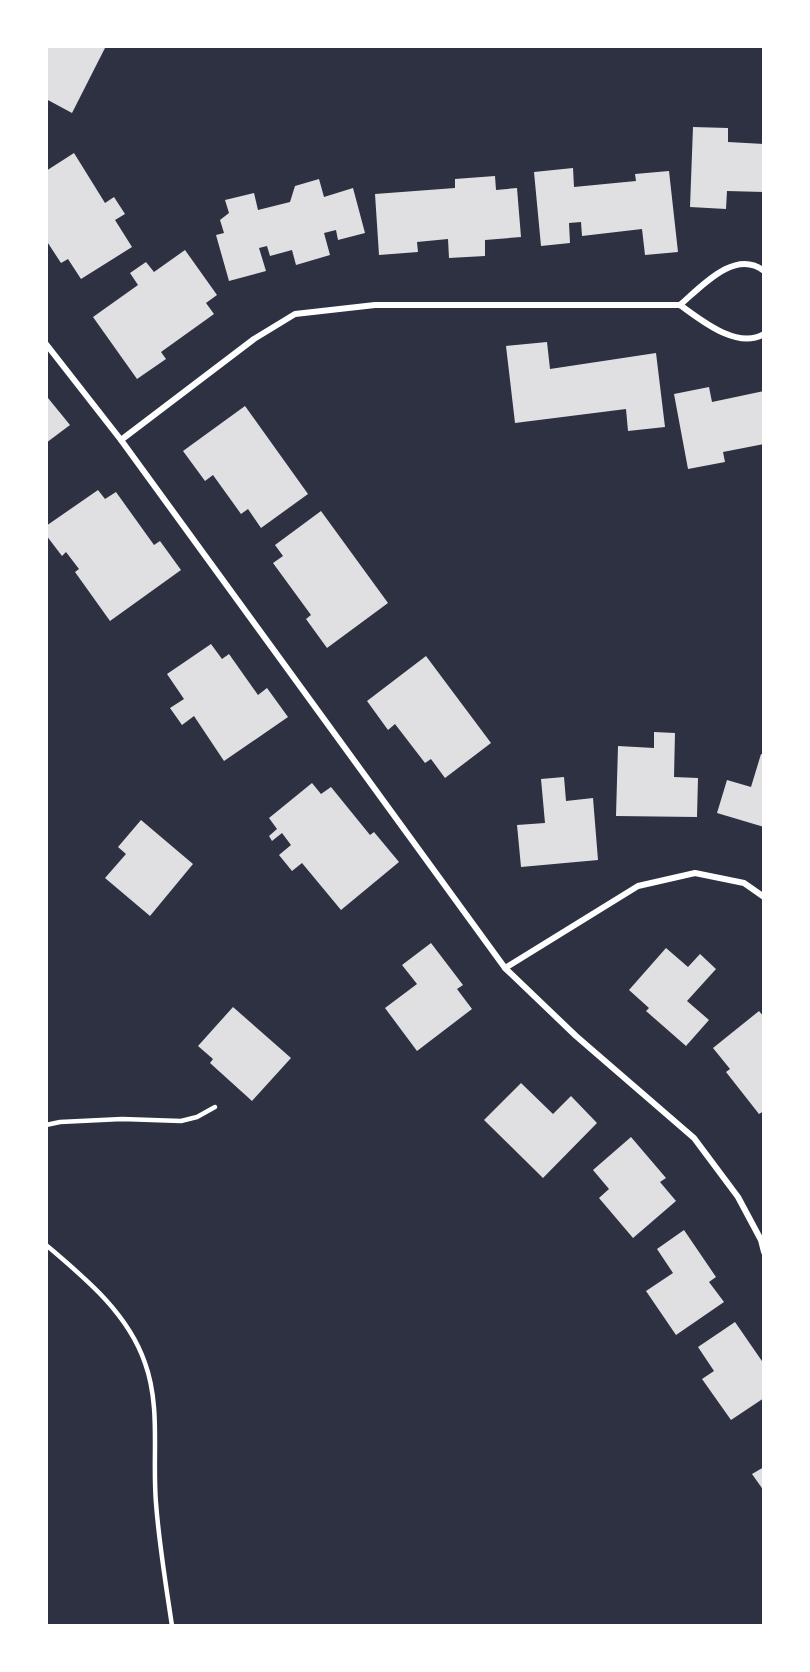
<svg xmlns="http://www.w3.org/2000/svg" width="810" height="1672" viewBox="0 0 810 1672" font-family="'DejaVu Sans',sans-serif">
<rect width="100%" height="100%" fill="#2d3142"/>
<g fill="#e0e0e3">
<path d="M46,46h60l-34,67 -26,-14z"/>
<path d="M693,127l35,1v14l36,2v48l-37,-1 -1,18 -36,-2z"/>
<path d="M74,153l31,50 9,-6 11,17 -10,6 17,27 -51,32 -13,-20 -7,4 -15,-23v-69z"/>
<path d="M573,168l1,19 62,-6 -1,-7 34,-3 9,81 -33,3 -3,-26 -60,7 -1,-14 -12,1 1,20 -29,3 -7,-74z"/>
<path d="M495,176l1,14 21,-2 4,49 -36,3v16l-36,2 -1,-19 -31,3 1,10 -39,3 -4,-61 80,-6v-9z"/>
<path d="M319,179l5,18 29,-9 12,45 -27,7 -2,-10 -12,3 6,22 -34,10 -4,-15 -22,6 -3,-10 -8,2 7,23 -37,10 -13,-46 8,-2 -4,-13 9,-7 -4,-13 29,-7 4,17 32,-8 5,-16z"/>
<path d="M185,250l32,45 -11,8 8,11 -53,38 5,7 -29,20 -44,-62 45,-32 -8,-12 16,-11 8,10z"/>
<path d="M547,342l3,27 106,-16 9,74 -37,4 -2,-22 -111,14 -9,-77z"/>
<path d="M709,387l3,15 52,-11v53l-41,8 2,10 -37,7 -14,-75z"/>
<path d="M48,398l22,27 -24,18v-44z"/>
<path d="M245,406l63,88 -47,34 -13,-19 -7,5 -28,-39 -8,6 -22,-30z"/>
<path d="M98,490l7,9 11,-7 38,53 6,-4 21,29 -71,51 -35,-49 4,-3 -13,-17 -4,4 -16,-21v-9z"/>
<path d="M321,511l67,92 -61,45 -21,-29 5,-4 -38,-52 10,-7 -8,-11z"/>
<path d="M211,644l11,15 7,-5 29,41 9,-7 21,29 -64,44 -30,-45 -12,9 -12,-17 14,-9 -17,-25z"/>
<path d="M426,656l65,87 -46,35 -14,-19 -6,4 -30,-39 -7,6 -21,-29z"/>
<path d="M654,732l21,1 -1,44 24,1 -1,39 -81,-1 2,-70 36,2z"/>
<path d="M761,754l3,1v72l-47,-14 10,-33 24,7z"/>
<path d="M564,777l2,24 27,-3 5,62 -77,7 -4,-42 28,-2 -4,-44z"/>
<path d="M312,783l9,11 10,-7 39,48 4,-3 25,30 -58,48 -39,-47 -10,8 -13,-16 12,-10 -9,-12 -10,8 -3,-5 8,-7 -8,-11z"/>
<path d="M141,820l52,44 -43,52 -45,-38 21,-24 -8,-7z"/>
<path d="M431,943l32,42 -6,4 15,20 -55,42 -32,-43 32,-24 -15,-19z"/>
<path d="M666,948l22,19 12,-13 16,15 -29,32 22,19 -23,26 -40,-35 3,-3 -20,-18z"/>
<path d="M233,1007l58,51 -39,43 -42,-38 3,-4 -15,-13z"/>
<path d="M759,1011l5,6v94l-5,3 -33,-42 4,-3 -17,-21z"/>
<path d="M521,1083l32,31 18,-18 26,27 -54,55 -59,-58z"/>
<path d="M631,1137l35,41 -6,4 16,19 -43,37 -34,-40 10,-9 -16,-19z"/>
<path d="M684,1230l32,47 -7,5 15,20 -48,33 -30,-44 27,-18 -16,-24z"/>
<path d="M735,1322l29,42v34l-33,22 -29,-41 12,-8 -16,-24z"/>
<path d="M764,1467v24l-12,-17z"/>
</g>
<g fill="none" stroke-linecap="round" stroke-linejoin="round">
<g stroke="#fff" stroke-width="4.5">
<path d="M46,1125l14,-3 62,-3 59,2 16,-4 18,-10"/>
<path d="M46,1245c39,33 82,68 99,118 16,44 7,94 11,140 3,41 10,82 16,123"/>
</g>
<g stroke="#fff" stroke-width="6">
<path d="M680,305c21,-18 55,-57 84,-34"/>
<path d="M46,344l75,96 384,528 71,68 118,102 44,59 23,43 3,12"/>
<path d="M121,440l133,-101 41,-25 80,-9h305c21,15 57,45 84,29"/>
<path d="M505,968l133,-82 57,-13 49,10 20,14"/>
</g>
</g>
<rect width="810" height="1672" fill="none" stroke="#ffffff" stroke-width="96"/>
</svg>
